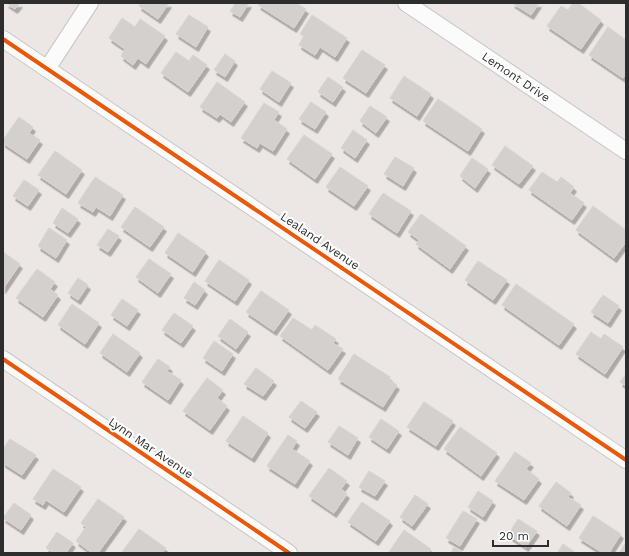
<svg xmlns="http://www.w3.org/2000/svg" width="629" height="556" viewBox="0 0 629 556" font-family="'Work Sans',sans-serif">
<defs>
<filter id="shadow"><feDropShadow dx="2.5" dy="4.5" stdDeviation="0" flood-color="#0004"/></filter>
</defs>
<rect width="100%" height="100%" fill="#ece7e4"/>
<g fill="#d3d0cd" stroke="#d7d3d0" filter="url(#shadow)">
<path d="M6,3h14l-5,6z"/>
<path d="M141,3h28l-11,16 -19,-13z"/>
<path d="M234,3h15l-9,14 -10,-6 4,-5z"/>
<path d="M260,3h36l10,6 -12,19 -36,-23z"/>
<path d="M512,3h27l-8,12z"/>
<path d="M573,3h5l23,17 -20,29 -34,-23 14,-20 7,4z"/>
<path d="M189,15l19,12 -12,20 -20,-13z"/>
<path d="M312,15l35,23 -12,19 -15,-10 -5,8 -16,-10 5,-9 -4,-2z"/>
<path d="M122,18l13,9 5,-8 25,17 -19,28 -8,-6 -5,7 -12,-9 4,-7 -16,-11z"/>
<path d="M608,27l18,13v34l-3,4 -34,-23z"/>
<path d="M362,50l23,15 -19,28 -23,-15z"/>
<path d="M176,52l13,9 4,-6 14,10 -19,27 -27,-19z"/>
<path d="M225,54l10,7 -10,16 -11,-7z"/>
<path d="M272,71l19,12 -12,19 -19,-13z"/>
<path d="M404,76l27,18 -14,22 -27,-18z"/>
<path d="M328,77l15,10 -10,15 -15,-10z"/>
<path d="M217,82l28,20 -14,20 -11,-8 -3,4 -17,-11z"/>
<path d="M438,99l44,30 -14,22 -45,-30z"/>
<path d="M311,102l15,10 -11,17 -16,-10z"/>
<path d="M264,103l15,9 -5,8 13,9 -14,22 -13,-8 -3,5 -16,-10z"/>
<path d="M370,106l17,11 -11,16 -16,-12z"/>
<path d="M19,117l14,10 -4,6 11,7 -13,19 -24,-16v-3z"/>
<path d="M353,130l14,10 -12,18 -14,-10z"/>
<path d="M304,135l28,19 -17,25 -28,-20z"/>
<path d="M505,146l28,20 -14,18 -27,-19z"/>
<path d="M55,151l27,19 -16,24 -28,-19z"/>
<path d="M395,157l19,11 -11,18 -19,-12z"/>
<path d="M472,158l16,11 -13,19 -15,-12z"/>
<path d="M340,167l28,19 -14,20 -28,-19z"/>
<path d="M542,172l15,10 4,-5 13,10 -4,6 14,10 -12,17 -43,-30z"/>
<path d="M95,177l28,18 -13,21 -14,-9 -3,5 -15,-9z"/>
<path d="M24,180l15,10 -11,16 -15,-10z"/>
<path d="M383,193l28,18 -14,22 -28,-19z"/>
<path d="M593,206l33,24v12l-12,16 -38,-28z"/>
<path d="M135,207l29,20 -14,20 -29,-20z"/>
<path d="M62,208l16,11 -10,14 -15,-10z"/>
<path d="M421,214l45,32 -16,23 -34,-25 3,-4 -11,-8z"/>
<path d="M49,228l18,12 -11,18 -18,-12z"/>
<path d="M108,229l11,7 -11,16 -11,-7z"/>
<path d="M178,233l28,19 -13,20 -28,-19z"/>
<path d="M3,252l17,12 -17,25z"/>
<path d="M149,259l22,15 -13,19 -22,-16z"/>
<path d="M219,260l30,20 -14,21 -30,-20z"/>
<path d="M478,261l29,19 -14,20 -28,-20z"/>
<path d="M37,269l18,13 -5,7 8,6 -15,22 -27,-19z"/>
<path d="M78,278l10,7 -10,15 -10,-7z"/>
<path d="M194,282l11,8 -10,15 -11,-7z"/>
<path d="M516,284l58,40 -15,21 -57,-40z"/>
<path d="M261,291l28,19 -15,21 -28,-19z"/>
<path d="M603,295l16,11 -11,17 -17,-11z"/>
<path d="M122,299l16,11 -11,16 -16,-11z"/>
<path d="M72,304l27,19 -14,21 -27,-19z"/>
<path d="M174,313l19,13 -12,17 -19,-13z"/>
<path d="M293,318l19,12 3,-5 21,14 -3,4 10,6 -15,21 -48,-34z"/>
<path d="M230,319l18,13 -12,17 -18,-13z"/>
<path d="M591,332l10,7 3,-5 19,13 -18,27 -29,-20z"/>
<path d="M113,334l27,19 -13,19 -27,-19z"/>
<path d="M214,341l19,13 -11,17 -19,-13z"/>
<path d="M354,354l36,23 -1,3 8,5 -14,22 -45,-28z"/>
<path d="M158,359l12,8 -3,4 14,9 -13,20 -26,-18z"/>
<path d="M256,368l18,13 -11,15 -19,-12z"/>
<path d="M626,374v12l-6,-4z"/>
<path d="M207,378l16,12 -6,8 10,8 -17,24 -27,-19z"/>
<path d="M301,401l16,11 -12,16 -16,-11z"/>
<path d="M424,402l29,19 -17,25 -29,-19z"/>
<path d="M243,416l25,17 -16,25 -26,-17z"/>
<path d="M381,419l18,12 -12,18 -18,-12z"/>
<path d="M339,426l19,12 -10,17 -20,-13z"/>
<path d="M460,427l37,26 -16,23 -37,-27z"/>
<path d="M288,435l9,6 -5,8 18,12 -15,23 -28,-18z"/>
<path d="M10,439l26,16 -14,20 -19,-12v-14z"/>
<path d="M515,452l16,11 -5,6 13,10 -15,21 -29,-19z"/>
<path d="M329,468l18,13 -6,8 6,5 -13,19 -25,-17z"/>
<path d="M53,469l28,18 -17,25 -18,-12 -3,5 -10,-6z"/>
<path d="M369,471l16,10 -10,15 -16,-9z"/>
<path d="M556,482l15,11 -3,4 13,8 -14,21 -28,-20z"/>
<path d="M478,491l15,10 -10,16 -15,-10z"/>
<path d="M415,495l13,9 -16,22 -12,-9z"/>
<path d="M98,499l26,18 -26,36h-6l-16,-12 10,-14 -5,-4z"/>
<path d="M362,502l28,19 -14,20 -28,-19z"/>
<path d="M14,503l17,12 -10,15 -18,-12z"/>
<path d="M463,511l14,8 -17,27 -14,-8z"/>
<path d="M593,516l28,18 -12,19h-6l-24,-15z"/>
<path d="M518,519l19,12 -11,16 -18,-12z"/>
<path d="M139,529l27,19 -4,5 -40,-1z"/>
<path d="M404,530l27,19 -3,4 -39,-1z"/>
<path d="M57,532l16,11 -7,10h-12l-8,-5z"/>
<path d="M626,542v11h-7z"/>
<path d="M563,544l13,9h-19z"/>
<path d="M454,547l9,6h-12z"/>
</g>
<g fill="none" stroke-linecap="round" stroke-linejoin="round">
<defs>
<g id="minor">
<path d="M406,3l220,148"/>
<path d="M3,39l623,421"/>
<path d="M47,69l43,-66"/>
<path d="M3,359l286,194"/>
</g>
</defs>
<use href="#minor" stroke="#c7c6c6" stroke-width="18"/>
<use href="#minor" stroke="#fcfbfb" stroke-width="16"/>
<defs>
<g id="cycleway">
<path d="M3,39l623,421"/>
<path d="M3,359l286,194"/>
</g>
</defs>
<use href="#cycleway" stroke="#fff" stroke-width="6"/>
<use href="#cycleway" stroke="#e8590c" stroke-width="4"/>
</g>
<g text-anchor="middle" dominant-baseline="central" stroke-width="4" stroke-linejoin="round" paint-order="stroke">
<g font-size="12" fill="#2d2d2d" stroke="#fff">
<text transform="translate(516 77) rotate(34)">Lemont Drive</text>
<text transform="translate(320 241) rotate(34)">Lealand Avenue</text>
<text transform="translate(151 448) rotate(34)">Lynn Mar Avenue</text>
</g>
</g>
<rect width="629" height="556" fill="none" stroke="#2d2d2d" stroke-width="8"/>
<path d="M493 540v6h55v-6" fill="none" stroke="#2d2d2d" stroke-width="2"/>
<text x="499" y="540" font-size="12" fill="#2d2d2d" stroke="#ffffff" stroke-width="3" paint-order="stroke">20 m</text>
</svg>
